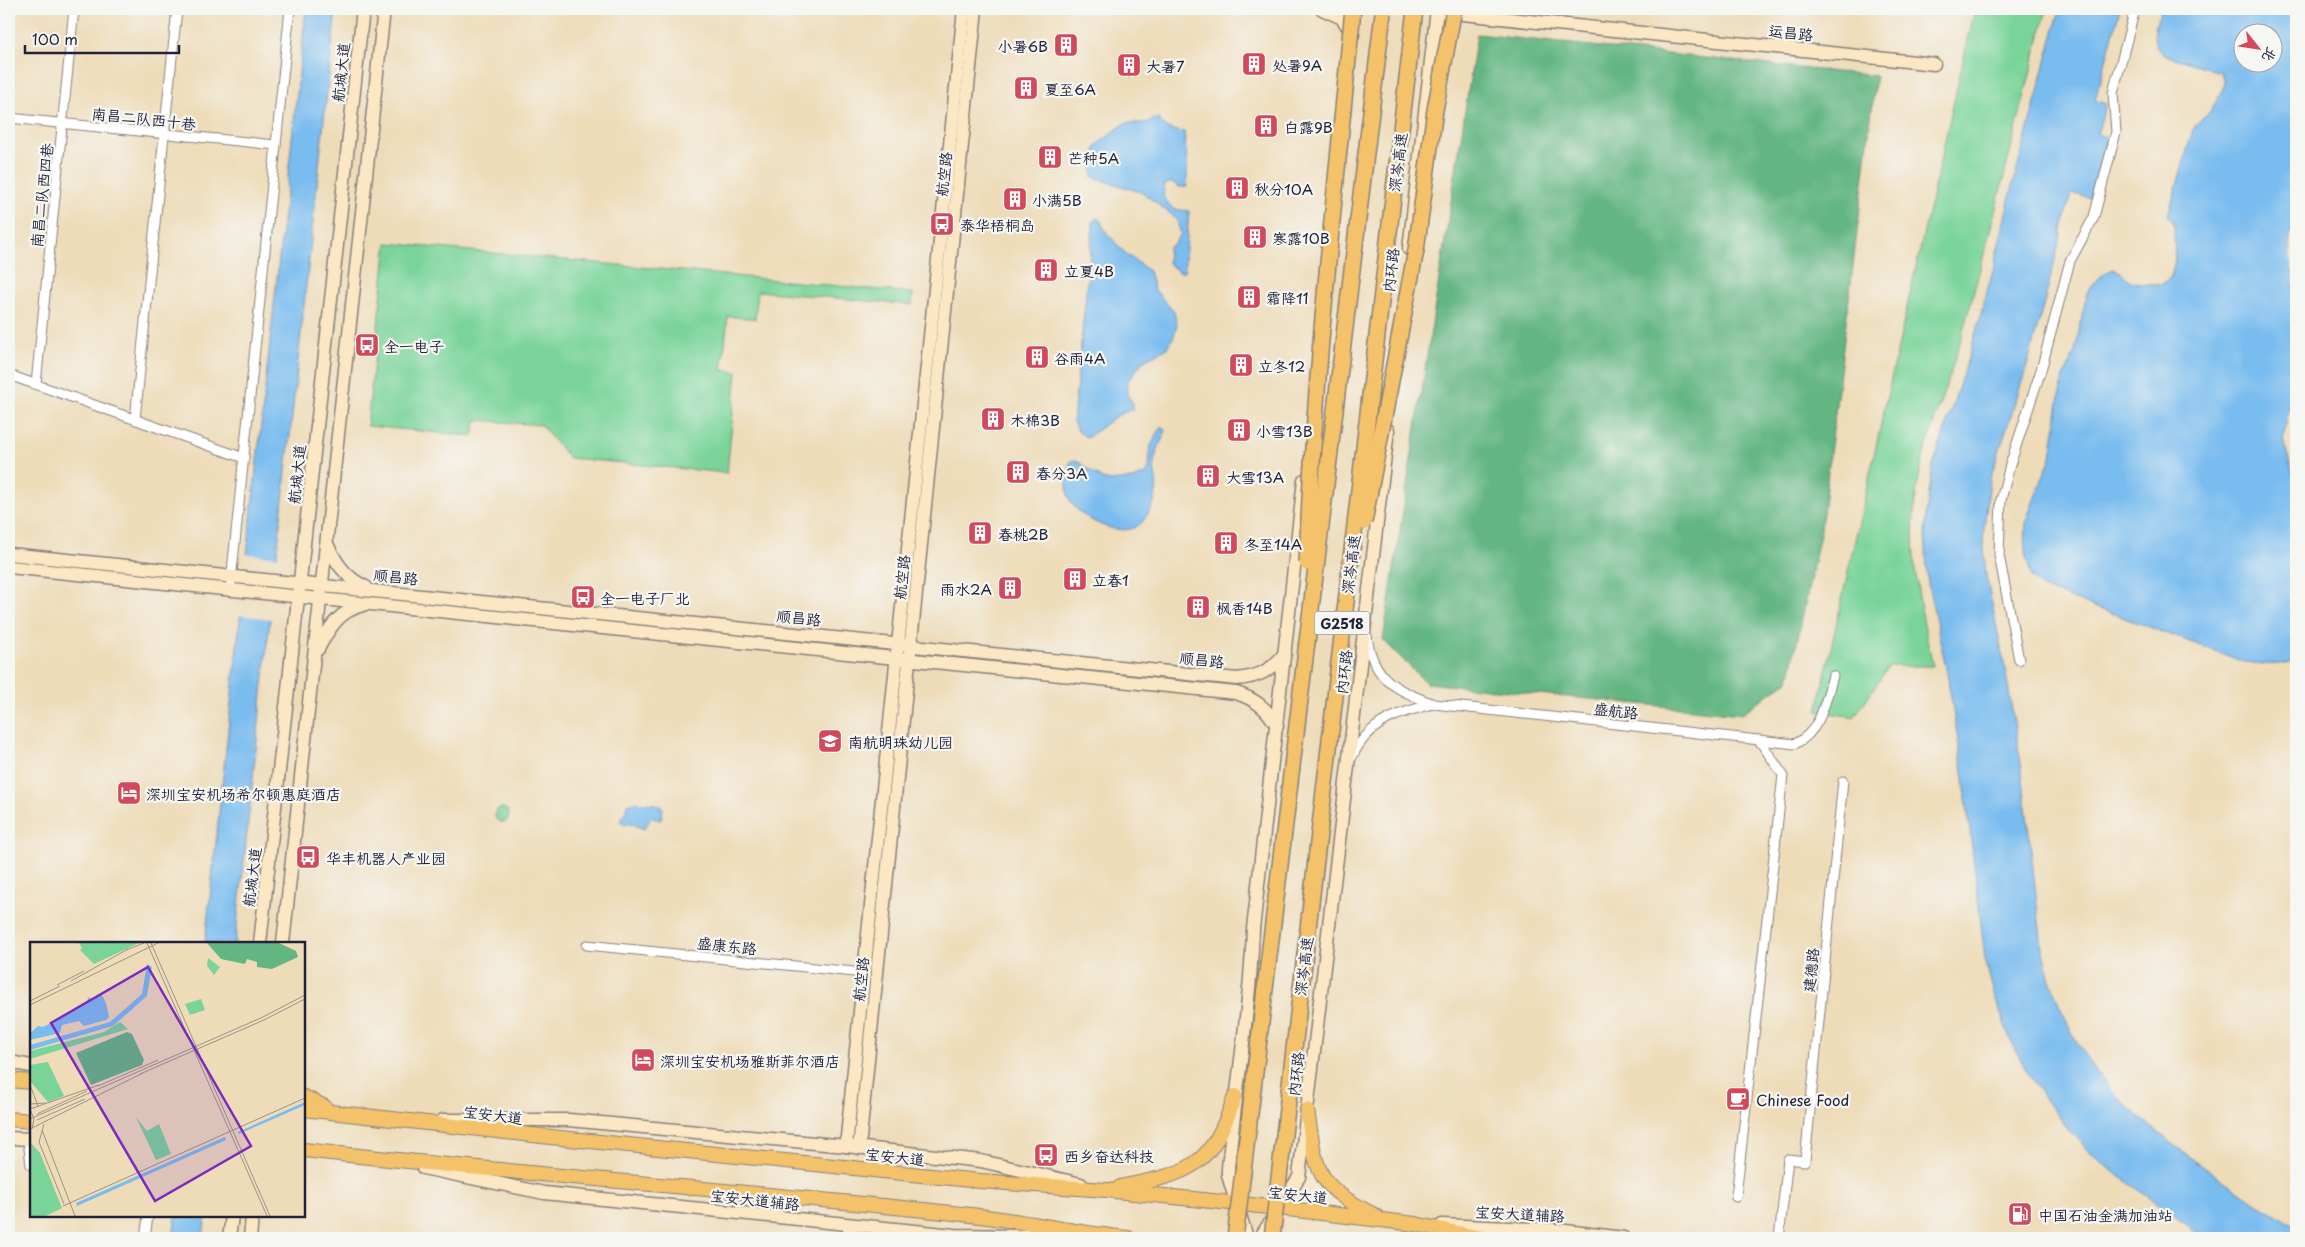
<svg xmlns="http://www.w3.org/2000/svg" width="2305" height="1247" viewBox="0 0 2305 1247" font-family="'Playpen Sans','LXGW WenKai TC',sans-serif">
<rect width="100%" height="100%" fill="#f6f6f2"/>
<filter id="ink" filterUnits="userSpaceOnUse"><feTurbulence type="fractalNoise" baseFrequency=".02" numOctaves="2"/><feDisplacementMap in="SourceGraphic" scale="10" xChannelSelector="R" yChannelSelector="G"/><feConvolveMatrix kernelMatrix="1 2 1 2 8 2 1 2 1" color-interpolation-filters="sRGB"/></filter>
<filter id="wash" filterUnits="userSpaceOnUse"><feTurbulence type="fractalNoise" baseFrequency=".0096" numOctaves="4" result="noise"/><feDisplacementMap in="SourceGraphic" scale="20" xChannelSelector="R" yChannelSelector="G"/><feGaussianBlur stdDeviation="1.12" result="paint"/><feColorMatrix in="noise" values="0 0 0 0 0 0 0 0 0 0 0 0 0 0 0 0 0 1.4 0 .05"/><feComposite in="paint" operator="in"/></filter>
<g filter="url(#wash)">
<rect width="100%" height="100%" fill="#eedcb9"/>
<g fill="#7ad49a" stroke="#4e7b6a">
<path d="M1975,9h72c-29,109 -55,220 -86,329 -16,59 -43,114 -47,175 -4,52 8,102 19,153h-44l-35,51 -37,-6 99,-444z"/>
<path d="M387,243l526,50 -1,12 -154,-14 -3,28 -27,-3 -6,54 15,2 -10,101 -158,-15 -28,-33 -65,-5 -3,16 -106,-10z"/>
<circle cx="502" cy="815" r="7"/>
</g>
<path fill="#63b682" stroke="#426c5e" d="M1477,34l399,42 -55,453 -32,151 -48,34 -315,-31 -43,-43z"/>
<g fill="#79bcef" stroke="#4e6f95" fill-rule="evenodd">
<path d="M306,9h30l-101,934h-30z"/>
<path d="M2060,9h60l-25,91 11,4 -9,30 12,4 -18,60 -20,-5 -23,95 -21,78 -37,113 -7,58 3,38 18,88 17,100 21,185 8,32 12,32 15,30 18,28 22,26 24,23 54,42 57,39 44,26v12h-91l-102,-74 -29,-28 -25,-31 -22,-33 -18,-36 -14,-38 -10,-39 -22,-188 -16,-98 -19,-89 -3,-47 1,-24 7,-47 38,-117 21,-75 18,-78z"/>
<path d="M2161,9h135v215c-11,13 -6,36 -3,51l3,100 -13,65 9,31 4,6v50l-4,7 4,12v114c-17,7 -33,4 -51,2l-203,-74 -10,-10 -7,-24 1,-34 25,-63 11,-76 13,-30 12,-59 11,-14 10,-7 5,-2 7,3 12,10 9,2h21l9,-7 4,-17 -1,-33 -2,-7 -4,-4 26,-90 15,-13 13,-21 2,-10 -4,-10 -55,-17c-18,-11 -9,-31 -4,-46zM2242,32h30v30h-30z"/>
<path d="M1158,118c7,11 13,12 26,14l3,28v27h-8l-8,-5 -6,3 -2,12 10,12 16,2 -5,61h-5l-11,-9v-15l7,-5 6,-9 -5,-16 -33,-25 -50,-16 -1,-18 6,-15 27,-21h21z"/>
<path d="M1097,218l3,2 6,12 19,21 24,18 5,18 20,23 3,12 -3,12 -8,13 -22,11 -16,21 -1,14 6,8v6l-17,7 -29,22 -9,-7 -5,-9 20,-197 1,-5z"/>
<path d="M1161,426l5,4c-4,10 -10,22 -12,32 -1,6 2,14 2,19 2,15 -4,28 -13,40 -16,22 -66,-2 -74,-23 -4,-12 -2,-25 2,-37l5,-1 26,19 8,2 23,-2 12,-5 4,-5 1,-21z"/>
<path d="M635,802l21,2 7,4 -2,12 -10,-2 -7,11 -13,-6 -7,2 -3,-3v-5l4,-4 2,-9z"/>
<path d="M176,1216h30l-3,22h-30z"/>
</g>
<path fill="#eedcb9" d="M245,554l34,3 -6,62 -35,-4z"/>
</g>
<g filter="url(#ink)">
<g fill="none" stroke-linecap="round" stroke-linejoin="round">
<defs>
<g id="street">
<path d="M9,118l267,27"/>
<path d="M9,375l235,83"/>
<path d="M36,384l38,-375"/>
<path d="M135,419l42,-410"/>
<path d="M230,591l60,-582"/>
<path d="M1367,636c5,43 29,54 67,68l361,40c26,-13 30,-41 38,-68"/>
<path d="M2019,660l-20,-105 2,-55 9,-35 31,-95 29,-109 24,-44 22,-85 -3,-39 22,-84"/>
<path d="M1352,757c17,-36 46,-44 81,-53"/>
<path d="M587,945l277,28"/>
<path d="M28,1140l3,25"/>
<path d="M1736,1197l47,-422 -24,-35"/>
<path d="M145,1238l3,-22"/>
<path d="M1779,1238l9,-79 17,2 38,-380"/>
</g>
<g id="secondary">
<path d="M1322,9l20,9 11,17"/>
<path d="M1444,12l490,52"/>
<path d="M1409,249l28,-240"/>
<path d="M327,544c9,19 19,34 39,43"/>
<path d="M9,554l1228,125c22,-2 35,-9 48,-26"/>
<path d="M9,567l1227,126c19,6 31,15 41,33"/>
<path d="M318,649c11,-21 21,-38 45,-44"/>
<path d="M260,943l103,-934"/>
<path d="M283,943l101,-934"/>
<path d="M9,1062l22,4"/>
<path d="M443,1120h126l277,26 135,15 100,23"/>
<path d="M9,1138l22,1"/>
<path d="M846,1146l118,-1137"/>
<path d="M859,1148l117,-1139"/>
<path d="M423,1168l121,25 410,42 130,2"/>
<path d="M1442,1225l115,5 67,8"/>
<path d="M229,1238l3,-22"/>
<path d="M250,1238l2,-22"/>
<path d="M848,1238l2,-13"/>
<path d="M1247,1238l-19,-63v-7c8,-80 22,-159 25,-239l51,-449"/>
<path d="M1260,1238l39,-61 89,-747"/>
</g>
<g id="primary">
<path d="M9,1080l22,2"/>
<path d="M304,1097l21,10"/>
<path d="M304,1109l237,27 439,45 126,9 173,18 136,16 67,14"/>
<path d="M1307,1110c10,64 8,75 69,106"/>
<path d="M9,1119l22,2"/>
<path d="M304,1150c222,25 445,41 667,65 53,6 104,18 157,23"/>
<path d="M1120,1187c71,-14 91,-19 115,-91"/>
</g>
</defs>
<use href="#street" stroke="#887f7a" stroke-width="11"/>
<use href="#secondary" stroke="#887f7a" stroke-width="15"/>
<use href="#primary" stroke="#887f7a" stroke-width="16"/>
<use href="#street" stroke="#fff" stroke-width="9"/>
<use href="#secondary" stroke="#fbe7c3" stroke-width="12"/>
<use href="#primary" stroke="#f4c26a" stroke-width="14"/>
<defs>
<g id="highway-bridge">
<path d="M1364,522l52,-272 19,-140 19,-101"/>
<path d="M1307,563c7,-186 28,-370 46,-554"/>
<path d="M1235,1238l148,-1225"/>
<path d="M1272,1238l143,-1229"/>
</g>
</defs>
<use href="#highway-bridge" stroke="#887f7a" stroke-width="18" stroke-linecap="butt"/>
<use href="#highway-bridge" stroke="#f4c26a" stroke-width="15"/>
</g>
</g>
<defs>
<symbol id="building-square" viewBox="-11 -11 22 22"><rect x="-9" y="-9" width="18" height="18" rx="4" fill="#d1495b" stroke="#f6f6f2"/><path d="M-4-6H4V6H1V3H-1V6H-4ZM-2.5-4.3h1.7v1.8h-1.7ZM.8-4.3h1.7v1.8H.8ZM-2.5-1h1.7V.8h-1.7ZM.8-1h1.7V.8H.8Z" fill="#fff"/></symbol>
<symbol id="bus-square" viewBox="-11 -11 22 22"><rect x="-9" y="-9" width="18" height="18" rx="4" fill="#d1495b" stroke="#f6f6f2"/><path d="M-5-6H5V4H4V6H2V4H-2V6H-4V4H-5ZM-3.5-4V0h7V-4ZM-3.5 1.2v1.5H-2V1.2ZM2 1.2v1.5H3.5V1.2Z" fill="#fff"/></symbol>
<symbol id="school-square" viewBox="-11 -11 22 22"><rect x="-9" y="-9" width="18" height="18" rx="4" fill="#d1495b" stroke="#f6f6f2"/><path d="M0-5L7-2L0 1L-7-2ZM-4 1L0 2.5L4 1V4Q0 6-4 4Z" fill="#fff"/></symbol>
<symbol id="hotel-square" viewBox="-11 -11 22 22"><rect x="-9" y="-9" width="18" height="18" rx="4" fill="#d1495b" stroke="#f6f6f2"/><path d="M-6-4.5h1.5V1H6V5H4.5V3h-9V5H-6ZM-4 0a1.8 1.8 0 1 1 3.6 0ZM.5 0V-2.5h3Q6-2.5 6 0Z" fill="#fff"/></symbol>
<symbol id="cafe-square" viewBox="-11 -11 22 22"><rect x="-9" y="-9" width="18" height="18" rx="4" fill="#d1495b" stroke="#f6f6f2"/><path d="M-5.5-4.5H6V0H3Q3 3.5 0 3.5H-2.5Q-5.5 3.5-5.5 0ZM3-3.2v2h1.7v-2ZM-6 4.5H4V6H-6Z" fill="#fff"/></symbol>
<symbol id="fuel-square" viewBox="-11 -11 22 22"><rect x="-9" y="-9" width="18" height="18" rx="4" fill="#d1495b" stroke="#f6f6f2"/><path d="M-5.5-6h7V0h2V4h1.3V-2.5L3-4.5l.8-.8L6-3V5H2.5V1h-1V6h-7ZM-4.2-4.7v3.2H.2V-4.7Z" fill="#fff"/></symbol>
</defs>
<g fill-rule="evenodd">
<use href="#building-square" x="1052" y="31" width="28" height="28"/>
<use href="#building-square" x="1240" y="50" width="28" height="28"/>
<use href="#building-square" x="1115" y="51" width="28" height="28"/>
<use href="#building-square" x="1012" y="74" width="28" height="28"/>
<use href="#building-square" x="1252" y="112" width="28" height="28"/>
<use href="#building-square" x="1036" y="143" width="28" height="28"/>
<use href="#building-square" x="1223" y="174" width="28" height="28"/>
<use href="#building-square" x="1001" y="185" width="28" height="28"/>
<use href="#bus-square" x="928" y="210" width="28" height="28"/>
<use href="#building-square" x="1241" y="223" width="28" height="28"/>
<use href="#building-square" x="1032" y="256" width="28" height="28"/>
<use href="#building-square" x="1235" y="283" width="28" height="28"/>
<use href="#bus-square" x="353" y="331" width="28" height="28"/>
<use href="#building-square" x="1023" y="343" width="28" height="28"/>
<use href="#building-square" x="1227" y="351" width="28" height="28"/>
<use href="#building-square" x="979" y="405" width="28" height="28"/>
<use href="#building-square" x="1225" y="416" width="28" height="28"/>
<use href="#building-square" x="1004" y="458" width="28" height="28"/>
<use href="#building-square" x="1194" y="462" width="28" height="28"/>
<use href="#building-square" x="966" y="519" width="28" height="28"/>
<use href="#building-square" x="1212" y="529" width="28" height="28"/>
<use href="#building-square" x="1061" y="565" width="28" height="28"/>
<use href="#building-square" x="996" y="574" width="28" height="28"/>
<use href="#bus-square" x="569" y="583" width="28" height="28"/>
<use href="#building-square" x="1184" y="593" width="28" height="28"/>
<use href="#school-square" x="816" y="727" width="28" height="28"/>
<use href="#hotel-square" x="115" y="779" width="28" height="28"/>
<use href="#bus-square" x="294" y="843" width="28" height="28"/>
<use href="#hotel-square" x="629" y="1046" width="28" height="28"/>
<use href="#cafe-square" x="1724" y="1085" width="28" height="28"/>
<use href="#bus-square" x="1032" y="1141" width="28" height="28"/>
<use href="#fuel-square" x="2006" y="1200" width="28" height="28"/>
</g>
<g text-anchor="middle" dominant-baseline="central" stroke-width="4.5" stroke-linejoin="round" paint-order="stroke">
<rect fill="#f6f6f2" stroke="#626272" stroke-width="1" x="1314.5" y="611.5" width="55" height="23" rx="4"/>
<g font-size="14" font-weight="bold" fill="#22223b">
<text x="1342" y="623">G2518</text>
</g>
<g font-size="15" fill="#22223b" stroke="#f6f6f2">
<text transform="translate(1791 32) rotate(6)">运昌路</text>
<text transform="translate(340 72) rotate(-84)">航城大道</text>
<text transform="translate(144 118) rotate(6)">南昌二队西十巷</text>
<text transform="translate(1397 162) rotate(-83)">深岑高速</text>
<text transform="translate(943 174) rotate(-84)">航空路</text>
<text transform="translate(41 195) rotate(-84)">南昌二队西四巷</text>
<text transform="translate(1390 270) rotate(-83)">内环路</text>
<text transform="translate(296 474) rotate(-84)">航城大道</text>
<text transform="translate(1350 564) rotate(-83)">深岑高速</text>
<text transform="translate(396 576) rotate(6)">顺昌路</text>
<text transform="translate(901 577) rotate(-84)">航空路</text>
<text transform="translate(799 617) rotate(6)">顺昌路</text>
<text transform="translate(1202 659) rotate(6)">顺昌路</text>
<text transform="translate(1343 672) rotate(-83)">内环路</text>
<text transform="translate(1616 710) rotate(6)">盛航路</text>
<text transform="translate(251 877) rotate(-83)">航城大道</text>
<text transform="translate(727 945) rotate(6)">盛康东路</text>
<text transform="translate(1303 966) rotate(-83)">深岑高速</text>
<text transform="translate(1810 970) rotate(-84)">建德路</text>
<text transform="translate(860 979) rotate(-84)">航空路</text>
<text transform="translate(1295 1074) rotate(-83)">内环路</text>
<text transform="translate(493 1114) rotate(7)">宝安大道</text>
<text transform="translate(895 1156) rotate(6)">宝安大道</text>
<text transform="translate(1298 1194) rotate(6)">宝安大道</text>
<text transform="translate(755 1199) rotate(6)">宝安大道辅路</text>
<text transform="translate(1520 1213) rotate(3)">宝安大道辅路</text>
</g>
<g font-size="15" fill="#22223b" stroke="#f6f6f2" text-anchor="start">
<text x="1048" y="45" text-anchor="end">小暑6B</text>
<text x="1272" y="64">处暑9A</text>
<text x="1146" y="65">大暑7</text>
<text x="1044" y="88">夏至6A</text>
<text x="1284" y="126">白露9B</text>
<text x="1068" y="157">芒种5A</text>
<text x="1254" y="188">秋分10A</text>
<text x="1032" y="199">小满5B</text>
<text x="960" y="224">泰华梧桐岛</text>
<text x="1272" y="237">寒露10B</text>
<text x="1064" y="270">立夏4B</text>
<text x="1266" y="297">霜降11</text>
<text x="384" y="345">全一电子</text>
<text x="1054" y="357">谷雨4A</text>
<text x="1258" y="365">立冬12</text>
<text x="1010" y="419">木棉3B</text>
<text x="1256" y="430">小雪13B</text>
<text x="1036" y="472">春分3A</text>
<text x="1226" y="476">大雪13A</text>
<text x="998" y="533">春桃2B</text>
<text x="1244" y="543">冬至14A</text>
<text x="1092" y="579">立春1</text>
<text x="992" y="588" text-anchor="end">雨水2A</text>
<text x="600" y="597">全一电子厂北</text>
<text x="1216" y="607">枫香14B</text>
<text x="848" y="741">南航明珠幼儿园</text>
<text x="146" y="793">深圳宝安机场希尔顿惠庭酒店</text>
<text x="326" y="857">华丰机器人产业园</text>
<text x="660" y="1060">深圳宝安机场雅斯菲尔酒店</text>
<text x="1756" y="1099">Chinese Food</text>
<text x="1064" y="1155">西乡奋达科技</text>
<text x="2038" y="1214">中国石油金满加油站</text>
</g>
</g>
<g transform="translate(30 942)">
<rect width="275" height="275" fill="#eedcb9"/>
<path d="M49,1h60l-45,21 -14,-14 2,-2zM178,16l12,9 -6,8 -7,-9zM171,57l4,11 -15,5 -5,-11zM90,80l8,7 -98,30v-8l74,-19zM18,120l16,34 -16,6 -18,-21v-16zM106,175l11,14 12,-7 12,30 -15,6zM0,200l10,11 22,55 -16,8h-16z" fill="#7ad49a"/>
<path d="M177,1h72l17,8 2,6 -26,12 -15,-2v-5l-10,-3 -2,5 -24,-5zM97,90l5,2 12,26 -2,5 -51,20 -15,-32z" fill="#63b682"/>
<path d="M117,22l5,3 -5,29 -34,30 -83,24v-5l80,-23 32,-28zM71,51l5,10 3,14 -3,3 -22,6 -5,-5 -17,4 -2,8 -30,7v-7l8,-7 5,1 27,-14 17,-9 1,-7 5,3zM275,160v3l-66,29 -1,-2zM195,195l1,3 -149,66 -1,-3z" fill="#79bcef"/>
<path fill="none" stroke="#9c9287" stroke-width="1" d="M117,1l120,273M121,1l119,273M96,8l18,-7M41,39l57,-32M27,43l27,-14M0,59l30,-15M0,63l128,-62M110,132l124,-54 41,-21M0,143l8,21M68,144l60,-26M0,162l16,-1M0,167l69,-24M0,167l4,10 -2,10M7,172l50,-23M0,177l233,-102 42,-22M7,178l48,-21M14,182l-5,18 25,62M0,187l113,-56M12,188l33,86M33,264l242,-108"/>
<path fill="#7b2cbf" fill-opacity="0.15" stroke="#7b2cbf" stroke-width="2.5" d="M118,25l103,179 -96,55 -104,-178z"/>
<rect width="275" height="275" fill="none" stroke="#22223b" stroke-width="2.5"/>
</g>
<rect width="2305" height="1247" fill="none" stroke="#f6f6f2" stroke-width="30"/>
<g transform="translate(2258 48) rotate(120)"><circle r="24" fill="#f6f6f2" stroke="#a1a1a9"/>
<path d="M0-4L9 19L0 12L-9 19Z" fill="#d1495b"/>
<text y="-8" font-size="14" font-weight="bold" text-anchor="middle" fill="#22223b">北</text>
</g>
<path d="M25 45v8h154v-8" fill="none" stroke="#22223b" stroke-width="2.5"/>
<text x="32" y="45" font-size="15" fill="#22223b" stroke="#f6f6f2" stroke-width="4" paint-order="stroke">100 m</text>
</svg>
